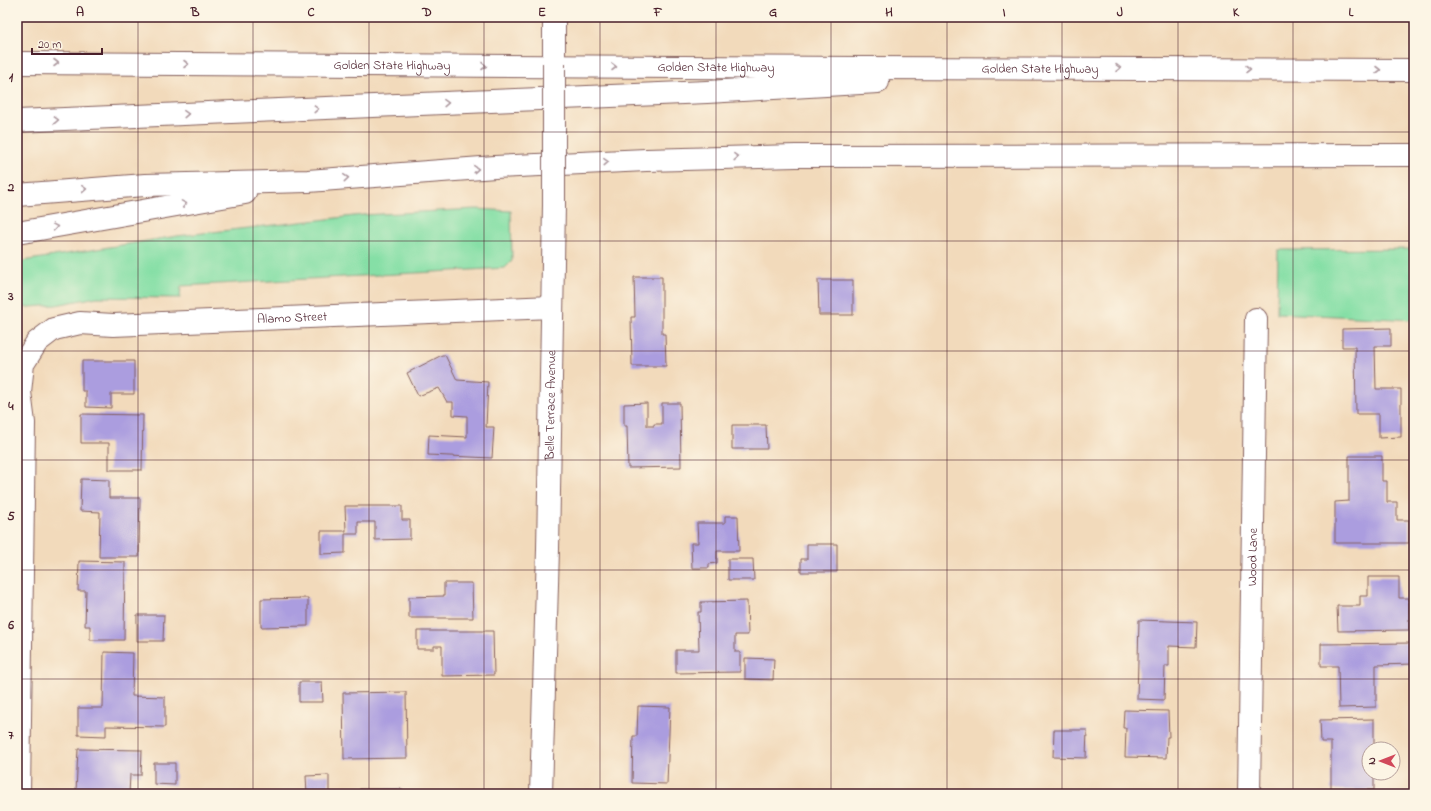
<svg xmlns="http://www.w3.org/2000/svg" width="1431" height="811" viewBox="0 0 1431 811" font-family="'Indie Flower',sans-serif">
<rect width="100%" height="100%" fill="#fcf5e5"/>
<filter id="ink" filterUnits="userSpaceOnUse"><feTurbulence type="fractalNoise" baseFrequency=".025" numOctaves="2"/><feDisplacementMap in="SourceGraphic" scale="8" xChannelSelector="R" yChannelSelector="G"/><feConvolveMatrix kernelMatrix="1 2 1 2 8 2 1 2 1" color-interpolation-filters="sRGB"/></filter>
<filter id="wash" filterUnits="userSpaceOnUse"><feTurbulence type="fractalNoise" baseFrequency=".012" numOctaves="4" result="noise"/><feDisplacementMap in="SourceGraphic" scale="16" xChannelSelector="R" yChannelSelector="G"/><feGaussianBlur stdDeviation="0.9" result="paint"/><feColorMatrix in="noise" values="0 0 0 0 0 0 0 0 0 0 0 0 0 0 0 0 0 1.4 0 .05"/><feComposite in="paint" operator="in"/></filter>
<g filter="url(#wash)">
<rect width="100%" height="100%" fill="#f2dabb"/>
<g fill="#85dfa6" stroke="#687f68">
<path d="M476,209l35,2 1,50 -7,7 -324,18 -1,12 -83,-1 -41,8 -39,3v-46l160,-26 186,-21z"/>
<path d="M1414,249v71l-137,-7 1,-63z"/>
</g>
<g id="blocks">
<g fill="#ab9ddf">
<path d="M634,277h28v57h3l1,32h-34l-1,-49h4z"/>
<path d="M818,280h35v35h-34z"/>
<path d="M1391,328v18h-16l1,43h25v48l-22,1v-24h-23l-1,-67h-13v-18z"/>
<path d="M442,355h3l12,25 31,2 -2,45h8l-2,31 -64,-3 1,-20 38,2v-21l-14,-1v-13h-6l-8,-14 -21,8 -11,-23z"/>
<path d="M82,361h52v33h-23v14l-25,-1v-16h-4z"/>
<path d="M647,403v23h7v-2h8v-21h18l1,64 -53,1 -1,-42h-3v-22z"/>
<path d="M81,414l62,1 -1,55h-33v-27h-28z"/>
<path d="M732,425h34l1,24h-35z"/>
<path d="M1349,456h33v25h5v21h10v18h12v23h-74v-41l14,-1z"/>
<path d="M81,479l28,1v18h31l-1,59h-40l1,-45 -20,-1z"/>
<path d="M345,506h57v14h8v19l-35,1v-18h-17v12h-13v19l-24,1v-23h25z"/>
<path d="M725,516h13l1,35h-22v12l-8,1v4h-17l-1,-25h7l-1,-20h28z"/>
<path d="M807,544h30v28h-36v-13h6z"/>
<path d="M728,559h25l1,21h-26z"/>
<path d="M79,561l46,1 -1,78h-34v-14h-5l1,-35h-8z"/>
<path d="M1368,577h31v21h10v32l-71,1 -1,-25h23v-10h8z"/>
<path d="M444,583h28l1,35h-64v-21l35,-1z"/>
<path d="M308,598v28l-47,1v-28z"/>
<path d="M747,601l1,34h-13v17h5v20l-64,1v-23h23l-1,-38h3v-10z"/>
<path d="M137,615h27l-1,26h-26z"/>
<path d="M1139,620l58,2 -1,25 -27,-1v20h-4l-1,34 -27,-1z"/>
<path d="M417,631h76l1,44 -52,1v-30h-8v3h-17z"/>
<path d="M1414,643v21l-38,1v42l-37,1 -1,-42h-17v-22z"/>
<path d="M104,652l29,1 -1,43 33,1v30l-59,-1v10l-28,-1v-27h25z"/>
<path d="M745,658l29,1 -1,21 -28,-1z"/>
<path d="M299,682h23l1,20h-24z"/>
<path d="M406,692l1,66 -63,1 -1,-66z"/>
<path d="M638,706l32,1 -3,77 -35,-1 1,-47h4z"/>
<path d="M1124,710l44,1 1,26h-2l-1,21 -41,-1 1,-29h-3z"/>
<path d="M1374,719v30h-5v24h5v17h-43v-48h-10l-1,-22z"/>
<path d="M1054,730h33l-1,28 -33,-1z"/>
<path d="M78,749l64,1 -1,25h-11l-1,19h-43v-2h-10z"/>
<path d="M154,763h21v22l-21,-1z"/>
<path d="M329,775v19h-22l-1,-18z"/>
<rect x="360" y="789" width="42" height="5"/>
</g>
</g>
</g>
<g filter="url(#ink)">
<use href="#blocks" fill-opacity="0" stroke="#85605d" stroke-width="1"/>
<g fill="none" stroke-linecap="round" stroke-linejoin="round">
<defs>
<g id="minor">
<path d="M554,63v-46"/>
<path id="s1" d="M19,794l5,-371 -4,-31 3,-28 14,-22 17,-13 26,-6 33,2 439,-18"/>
<path id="s2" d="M541,794l7,-245 6,-344"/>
<path id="s3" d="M1249,794l7,-475"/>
</g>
<g id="highway">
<path id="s4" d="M17,63l845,5 552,2"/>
<path d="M17,121l690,-29 171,-10"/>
<path d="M17,195l128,-10 163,-4 187,-14 151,-7 150,-4 618,-1"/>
<path d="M17,233l228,-40"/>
</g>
</defs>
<use href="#minor" stroke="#85605d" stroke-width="24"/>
<use href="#highway" stroke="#85605d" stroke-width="24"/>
<use href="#minor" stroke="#fff" stroke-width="22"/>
<use href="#highway" stroke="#fff" stroke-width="22"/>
<defs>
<path id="minor-bridge" d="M554,63v142"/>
</defs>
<use href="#minor-bridge" stroke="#85605d" stroke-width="24" stroke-linecap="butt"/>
<use href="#minor-bridge" stroke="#fff" stroke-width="22"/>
</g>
<defs><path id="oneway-chevron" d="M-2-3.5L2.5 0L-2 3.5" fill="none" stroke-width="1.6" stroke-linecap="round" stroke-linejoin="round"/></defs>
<g stroke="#ae9aa0">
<use href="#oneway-chevron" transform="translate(56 63)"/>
<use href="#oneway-chevron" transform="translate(186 64)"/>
<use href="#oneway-chevron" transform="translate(484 66)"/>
<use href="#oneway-chevron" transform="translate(614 67)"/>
<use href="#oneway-chevron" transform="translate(1118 68)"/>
<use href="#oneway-chevron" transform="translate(1248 69)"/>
<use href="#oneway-chevron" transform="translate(1378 70)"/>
<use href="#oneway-chevron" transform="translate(446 103) rotate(-2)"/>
<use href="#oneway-chevron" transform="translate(316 109) rotate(-3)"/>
<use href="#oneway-chevron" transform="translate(186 114) rotate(-3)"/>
<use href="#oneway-chevron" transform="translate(56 120) rotate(-2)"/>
<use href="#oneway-chevron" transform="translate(736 157) rotate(-2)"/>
<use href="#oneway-chevron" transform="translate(606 162) rotate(-3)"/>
<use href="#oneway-chevron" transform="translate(476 169) rotate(-4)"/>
<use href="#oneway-chevron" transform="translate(346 178) rotate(-5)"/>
<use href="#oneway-chevron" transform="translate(84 189) rotate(-4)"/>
<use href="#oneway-chevron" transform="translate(184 204) rotate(-10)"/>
<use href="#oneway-chevron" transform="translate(55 227) rotate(-10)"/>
</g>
</g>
<path fill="none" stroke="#4a1f2b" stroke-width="1" stroke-opacity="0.55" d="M138,17v777M253,17v777M369,17v777M484,17v777M600,17v777M716,17v777M831,17v777M947,17v777M1062,17v777M1178,17v777M1293,17v777M17,132h1397M17,241h1397M17,351h1397M17,460h1397M17,570h1397M17,679h1397"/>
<g text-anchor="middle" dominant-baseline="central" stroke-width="3" stroke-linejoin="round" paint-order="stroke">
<g font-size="13" fill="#4a1f2b" stroke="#fcf5e5">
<text stroke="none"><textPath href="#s4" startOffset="375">Golden State Highway</textPath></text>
<text stroke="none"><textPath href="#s4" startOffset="699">Golden State Highway</textPath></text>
<text stroke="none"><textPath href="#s4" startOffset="1023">Golden State Highway</textPath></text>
<text stroke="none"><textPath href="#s1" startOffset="717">Alamo Street</textPath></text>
<text stroke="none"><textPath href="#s2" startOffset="389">Belle Terrace Avenue</textPath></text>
<text stroke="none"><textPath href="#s3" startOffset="237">Wood Lane</textPath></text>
</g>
</g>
<rect width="1431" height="811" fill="none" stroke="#fcf5e5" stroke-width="44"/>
<g transform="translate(1381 761) rotate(270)"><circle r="19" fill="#fcf5e5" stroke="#b59f9b"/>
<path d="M0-3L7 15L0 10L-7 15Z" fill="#d1495b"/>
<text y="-6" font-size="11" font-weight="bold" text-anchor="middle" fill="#4a1f2b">N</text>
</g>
<path d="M32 48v6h70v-6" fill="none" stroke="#4a1f2b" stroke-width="2"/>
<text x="38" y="48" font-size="12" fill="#4a1f2b" stroke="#fcf5e5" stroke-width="3" paint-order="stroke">20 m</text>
<rect x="22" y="22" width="1387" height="767" fill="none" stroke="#4a1f2b" stroke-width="1.5"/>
<g font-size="13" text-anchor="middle" font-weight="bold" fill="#4a1f2b">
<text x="80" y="16">A</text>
<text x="195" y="16">B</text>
<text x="311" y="16">C</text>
<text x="427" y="16">D</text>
<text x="542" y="16">E</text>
<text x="658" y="16">F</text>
<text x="773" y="16">G</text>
<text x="889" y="16">H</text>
<text x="1004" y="16">I</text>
<text x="1120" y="16">J</text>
<text x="1236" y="16">K</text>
<text x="1351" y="16">L</text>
<text x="11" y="81">1</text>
<text x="11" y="191">2</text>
<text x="11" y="300">3</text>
<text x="11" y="410">4</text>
<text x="11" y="520">5</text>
<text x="11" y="629">6</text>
<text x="11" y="739">7</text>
</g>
</svg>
